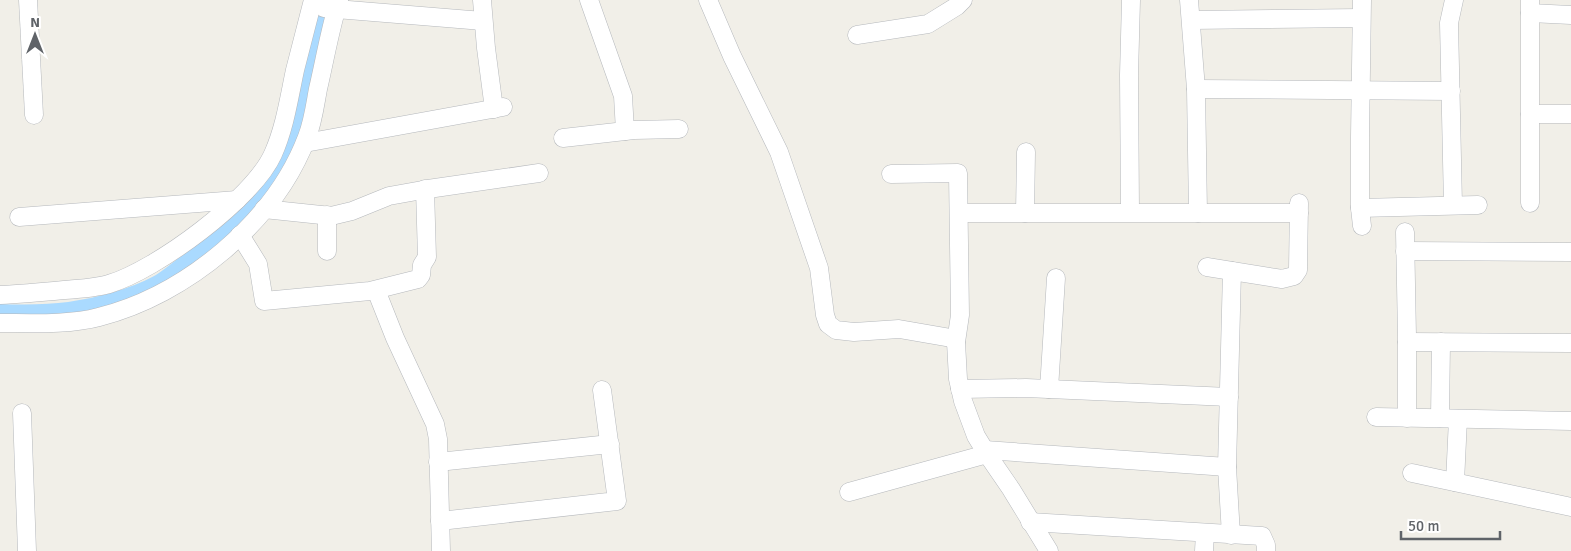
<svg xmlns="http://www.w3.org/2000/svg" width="1571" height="551" viewBox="0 0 1571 551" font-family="Signika,sans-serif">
<rect width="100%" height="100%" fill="#f1efe8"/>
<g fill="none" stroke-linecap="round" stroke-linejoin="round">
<path stroke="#aadaff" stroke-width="14" d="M0,311c23,1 46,1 69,-2 27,-4 63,-13 87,-26 9,-5 17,-12 25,-18 27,-19 53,-39 74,-65 17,-20 29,-45 40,-69l29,-131"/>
<defs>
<g id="minor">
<path d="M28,0l6,115"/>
<path d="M482,0l4,48 8,61"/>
<path d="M589,0l34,96 2,35"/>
<path d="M708,0l24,56 47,96 40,116 6,47 3,9 8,6 18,2 45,-3 52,9 5,4"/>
<path d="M1189,0l7,89 2,124"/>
<path d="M1362,0l-2,137v71l2,18"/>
<path d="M1530,0v203"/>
<path d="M324,8l159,13"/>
<path d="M1530,13l41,2"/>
<path d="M1191,20l170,-2"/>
<path d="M857,35l71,-11 29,-18 6,-6"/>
<path d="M1196,89l255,2"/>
<path d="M1530,114h41"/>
<path d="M563,138l71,-8 45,-1"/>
<path d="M305,143l198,-36"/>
<path d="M891,174l67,-1 2,142 -4,27 2,37 5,22 13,35 11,18 24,35 38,62"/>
<path d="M1453,205l-4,-182 5,-23"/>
<path d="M1360,208l118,-3"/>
<path d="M264,209l67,7 21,-5 37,-15 39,-7 111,-16"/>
<path d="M1130,212l-1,-137 2,-75"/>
<path d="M960,213h339"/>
<path d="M1025,213l1,-61"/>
<path d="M19,217l218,-17"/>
<path d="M1405,232l2,104v82"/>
<path d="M240,235l18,29 6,37 106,-10 48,-12 3,-4 1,-10 5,-8 -2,-68"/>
<path d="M327,251v-36"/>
<path d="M1405,251l166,1"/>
<path d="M1207,267l75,12 12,-3 4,-6 1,-67"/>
<path d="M376,290l19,48 40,86 3,15 3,112"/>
<path d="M0,295c21,-1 43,-3 64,-5 15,-1 31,-2 45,-6 47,-14 144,-85 164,-130 12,-27 16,-56 22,-84 6,-24 12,-47 18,-70"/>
<path d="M0,323c30,0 70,2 99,-6 87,-22 176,-95 208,-180 6,-15 8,-32 11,-48 7,-30 12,-60 21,-89"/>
<path d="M1407,342l164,1"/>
<path d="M960,389l66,-1 203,9"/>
<path d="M1049,389l7,-111"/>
<path d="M22,413l5,138"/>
<path d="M1376,417l195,4"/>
<path d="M1440,418l1,-76"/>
<path d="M985,450l242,17"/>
<path d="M438,462l172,-18"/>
<path d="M1412,473l159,34"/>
<path d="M1455,482l3,-63"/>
<path d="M849,492l138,-38"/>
<path d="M440,521l177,-20 -15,-111"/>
<path d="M1030,522l232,14 4,9v6"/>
<path d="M1231,535l-4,-68 5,-196"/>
<path d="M1204,551l1,-18"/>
</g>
</defs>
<use href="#minor" stroke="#b5b8bc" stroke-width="19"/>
<use href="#minor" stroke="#fff" stroke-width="18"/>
</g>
<g transform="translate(35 35)" stroke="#ffffff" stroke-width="4" paint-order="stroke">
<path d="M0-4L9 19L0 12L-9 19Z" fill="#5f6368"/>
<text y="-8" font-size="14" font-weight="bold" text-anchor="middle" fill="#5f6368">N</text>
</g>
<path d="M1401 531v8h99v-8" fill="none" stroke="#5f6368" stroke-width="2.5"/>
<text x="1408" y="531" font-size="15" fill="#5f6368" stroke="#ffffff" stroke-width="4" paint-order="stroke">50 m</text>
</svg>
